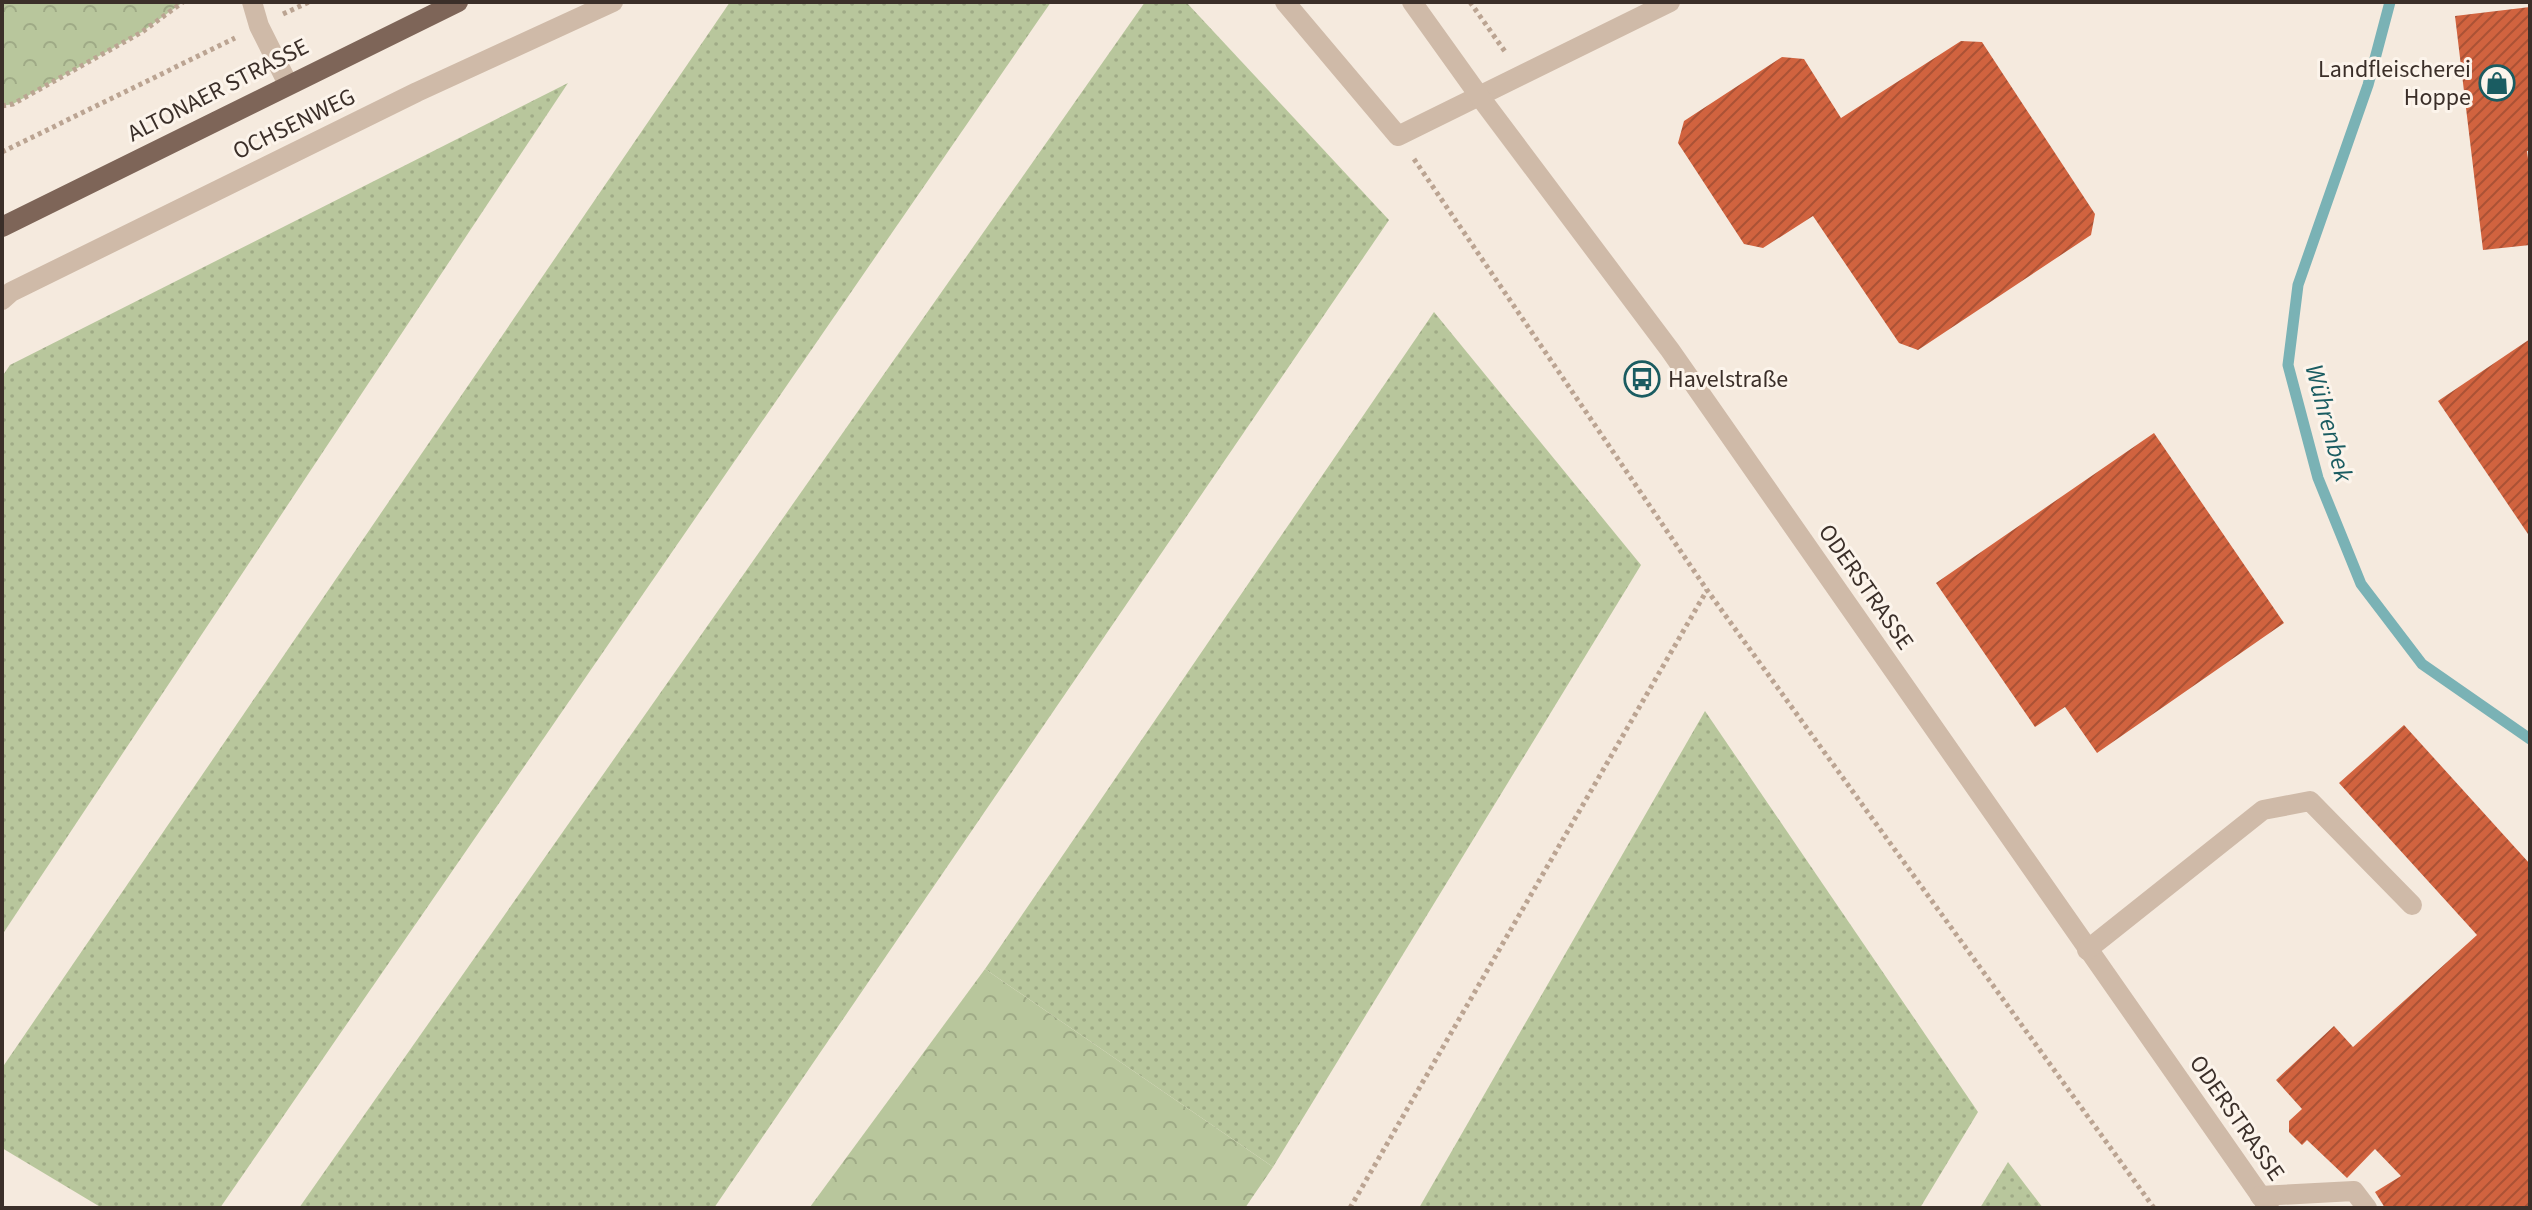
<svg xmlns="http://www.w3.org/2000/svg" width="2532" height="1210" viewBox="0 0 2532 1210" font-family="'Source Sans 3',sans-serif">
<defs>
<pattern id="grass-dots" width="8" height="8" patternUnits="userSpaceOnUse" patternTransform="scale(2)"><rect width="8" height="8" fill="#b8c69c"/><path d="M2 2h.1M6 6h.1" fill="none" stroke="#9faa86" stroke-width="1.8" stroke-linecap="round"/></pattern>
<pattern id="forest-crowns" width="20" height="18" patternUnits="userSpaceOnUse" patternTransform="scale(2)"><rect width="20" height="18" fill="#b8c69c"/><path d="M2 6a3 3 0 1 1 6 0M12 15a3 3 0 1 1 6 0" fill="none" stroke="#9faa86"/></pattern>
<pattern id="building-hatch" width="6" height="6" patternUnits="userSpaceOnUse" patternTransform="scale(2)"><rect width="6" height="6" fill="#d1633f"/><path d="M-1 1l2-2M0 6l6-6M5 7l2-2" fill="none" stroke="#ab5235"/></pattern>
</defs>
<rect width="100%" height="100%" fill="#f5eade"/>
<g fill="url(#grass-dots)">
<path d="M730,2h321l-831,1206h-118l-100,-60v-80z"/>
<path d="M1145,2h41l203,218 -675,988h-415z"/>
<path d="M568,83l-566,852v-558l8,-12z"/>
<path d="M1434,312l207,253 -368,602 -288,-198z"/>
<path d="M1705,711l273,401 -58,96h-501z"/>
<path d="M2008,1162l35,46h-63z"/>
</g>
<g fill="url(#forest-crowns)">
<path d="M2,2h181l-41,30 -129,72 -11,2z"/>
<path d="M985,969l288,198 -28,41 -435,-1z"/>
</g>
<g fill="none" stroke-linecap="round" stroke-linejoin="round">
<path stroke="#7ab2b5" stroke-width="11" d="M2390,2l-22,83 -70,200 -10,80 30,113 43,106 61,80 108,75"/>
</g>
<g fill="url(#building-hatch)">
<path d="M2530,7v144h-3l3,22v72l-47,5 -28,-234z"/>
<path d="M1961,41l21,1 113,172 -4,21 -173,115 -19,-7 -86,-127 -50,32 -19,-4 -66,-101 6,-22 98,-64 22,2 37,59z"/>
<path d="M2530,339v198l-92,-136z"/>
<path d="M2154,433l130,190 -187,130 -32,-46 -30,20 -99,-144z"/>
<path d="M2404,725l126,139v344h-145l-10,-16 26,-16 -26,-27 -28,29 -40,-38 -5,5 -13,-13v-11l13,-12 -26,-29 58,-54 19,21 124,-112 -138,-152z"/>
</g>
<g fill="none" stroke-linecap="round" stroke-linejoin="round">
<g stroke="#bba492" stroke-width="5" stroke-dasharray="4 4" stroke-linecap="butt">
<path d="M1470,2l36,51"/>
<path d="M283,14l26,-12"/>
<path d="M2,106l11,-2 129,-72 41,-30"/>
<path d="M2,152l233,-114"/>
<path d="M1414,159l293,431 447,618"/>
<path d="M1350,1208l357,-618"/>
</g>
<g stroke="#cfbaa8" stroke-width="20">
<path d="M252,2l7,24 29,58"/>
<path d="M1285,2l113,134 272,-134"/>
<path d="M1412,2l68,95 190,253 599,858"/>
<path d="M2,300l9,-8 406,-200 196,-90"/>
<path d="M2087,950l176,-140 47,-9 102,104"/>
<path d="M2260,1196l94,-5 13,17"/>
</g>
<path stroke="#7e6558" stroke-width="20" d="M2,227l456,-225"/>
</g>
<defs>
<symbol id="shop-ring" viewBox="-11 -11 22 22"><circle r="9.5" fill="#fcf4eb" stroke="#1a5c61" stroke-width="1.5"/><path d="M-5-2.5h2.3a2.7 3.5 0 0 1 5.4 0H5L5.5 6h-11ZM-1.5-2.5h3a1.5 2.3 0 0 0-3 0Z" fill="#1a5c61"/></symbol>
<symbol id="bus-ring" viewBox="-11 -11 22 22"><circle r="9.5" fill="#fcf4eb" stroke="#1a5c61" stroke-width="1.5"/><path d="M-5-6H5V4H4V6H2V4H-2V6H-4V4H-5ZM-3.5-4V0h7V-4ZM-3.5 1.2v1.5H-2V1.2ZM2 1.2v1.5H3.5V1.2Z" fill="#1a5c61"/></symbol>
</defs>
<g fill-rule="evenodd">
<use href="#shop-ring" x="2477" y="63" width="40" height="40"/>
<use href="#bus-ring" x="1622" y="359" width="40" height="40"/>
</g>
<g text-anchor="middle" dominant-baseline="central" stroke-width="6" stroke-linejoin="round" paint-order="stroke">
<g font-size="24" fill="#3b2f29" stroke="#fcf4eb" text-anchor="end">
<text x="2471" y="69">Landfleischerei<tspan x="2471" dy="28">Hoppe</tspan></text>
<text x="1668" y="379" text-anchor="start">Havelstraße</text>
</g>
<g font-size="24" fill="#3b2f29" stroke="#fcf4eb">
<text transform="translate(218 90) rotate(-27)">ALTONAER STRASSE</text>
<text transform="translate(294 124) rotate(-26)">OCHSENWEG</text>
<text transform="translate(1866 587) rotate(55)">ODERSTRASSE</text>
<text transform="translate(2237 1118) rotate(55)">ODERSTRASSE</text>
</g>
<g font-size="26" font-style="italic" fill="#1a5c61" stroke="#fcf4eb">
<text transform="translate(2329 423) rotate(75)">Wührenbek</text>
</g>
</g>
<rect width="2532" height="1210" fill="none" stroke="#3b2f29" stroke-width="8"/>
</svg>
